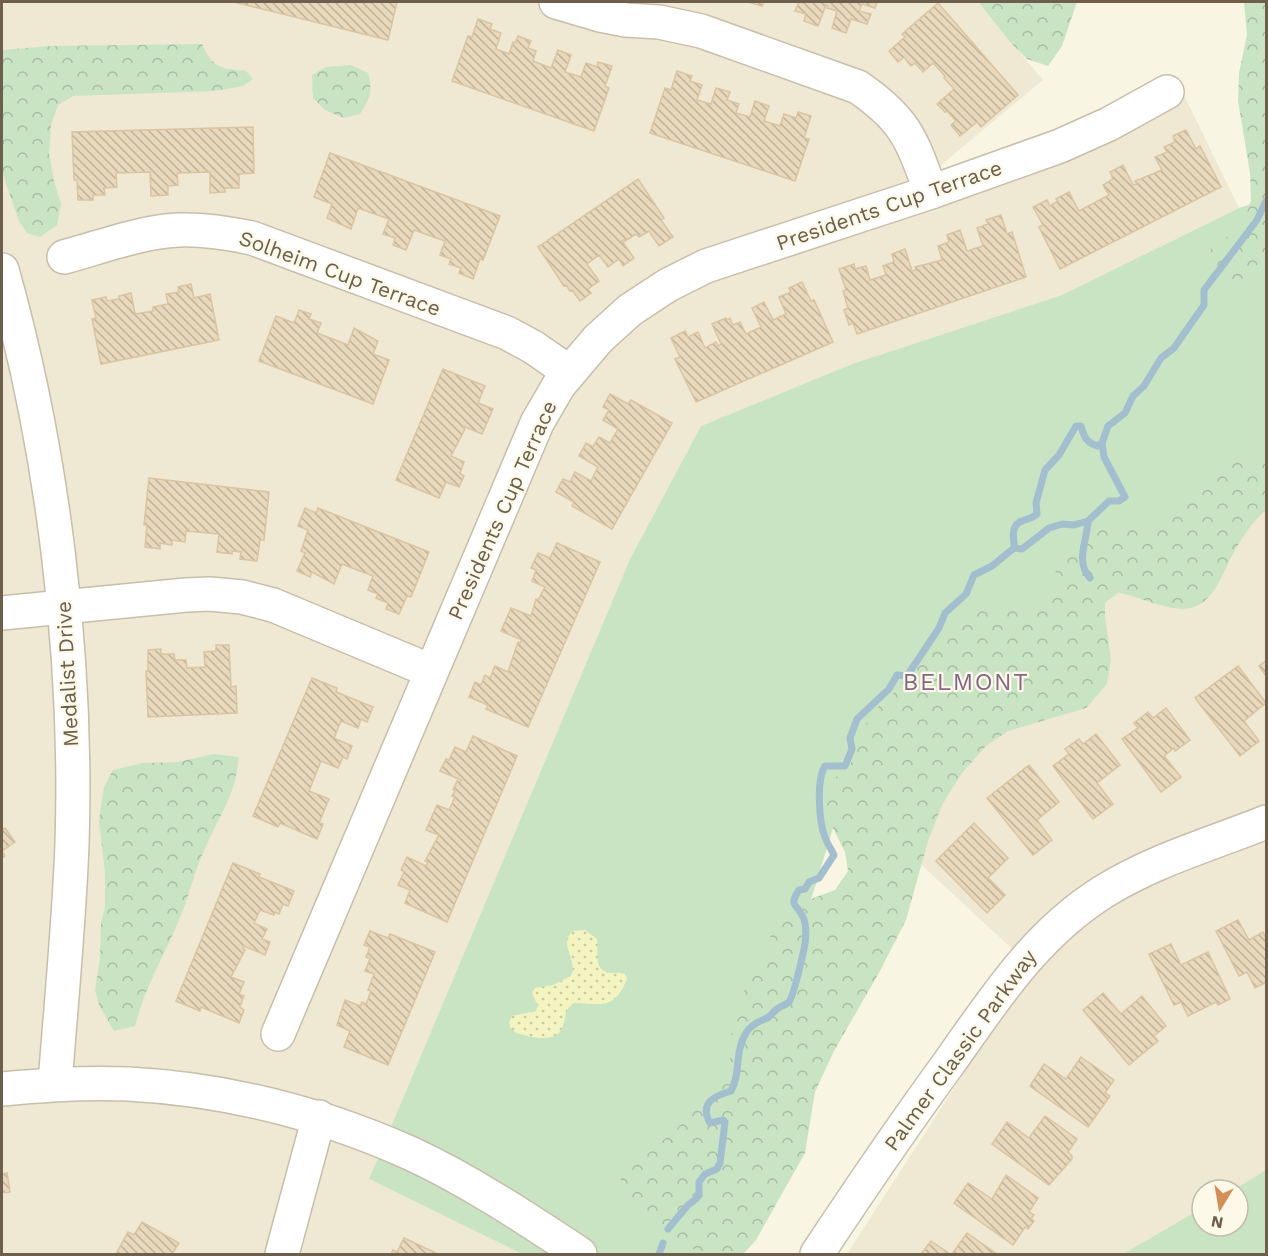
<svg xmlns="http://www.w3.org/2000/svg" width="1268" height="1256" viewBox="0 0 1268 1256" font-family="'Work Sans',sans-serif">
<defs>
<pattern id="forest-crowns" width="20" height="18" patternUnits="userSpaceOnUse" patternTransform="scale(1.5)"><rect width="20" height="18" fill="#c9e4c3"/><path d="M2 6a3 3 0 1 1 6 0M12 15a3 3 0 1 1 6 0" fill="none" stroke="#a7bca1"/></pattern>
<pattern id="sand-dots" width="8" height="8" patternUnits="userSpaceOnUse" patternTransform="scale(1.5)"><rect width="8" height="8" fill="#f4f4c1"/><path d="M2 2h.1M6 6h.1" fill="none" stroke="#cac99f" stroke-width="1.8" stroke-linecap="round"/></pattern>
<pattern id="building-back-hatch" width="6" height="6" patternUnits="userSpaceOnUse" patternTransform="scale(1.5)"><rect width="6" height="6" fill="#e8d8bc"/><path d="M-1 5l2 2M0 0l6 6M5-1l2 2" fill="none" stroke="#c0b29b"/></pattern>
</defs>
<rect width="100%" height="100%" fill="#f9f5e3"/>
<g fill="#efe8d2">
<path d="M2,2h975l66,78 -103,86 10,31 233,-104 56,115 -177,87 -210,69 -151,62 -71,133 -261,620 153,75h-520z"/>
<path d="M1266,484v686l-33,20h-31v18l-79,46h-276l169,-262 17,-24 -131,-121 97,-166z"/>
</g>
<g fill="#c9e4c3">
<path d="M1266,199v285l-267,197 -165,144 -116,377 12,52h-208l-153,-75 261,-620 71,-133 151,-62 210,-69 177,-87z"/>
<path d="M1266,1170v84h-143l79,-46v18h36v-36h-5z"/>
</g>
<g fill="url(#forest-crowns)">
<path d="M978,2h99l-15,44 -14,20 -21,-7 -16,-16z"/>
<path d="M1244,2h22v252l-16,19 -18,13 -31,-17 11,-22 29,-19 10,-27 -1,-28 -12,-72 1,-28 8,-38z"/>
<path d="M202,44c11,25 19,24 44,27l7,8 -10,7 -29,5 -141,5 -15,9 -7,20 -2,29 5,27 7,23 -4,21 -17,12 -13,-4 -8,-12 -17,-49v-122l49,-4z"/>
<path d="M351,65l17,8c5,19 2,25 -8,41l-17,4 -18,-8 -12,-12 -1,-23 14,-8z"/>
<path d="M1266,458v52c-13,11 -22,25 -31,40 -13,22 -21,59 -53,59 -24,-1 -45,-14 -68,-17l-9,7v17l6,44 -4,24 -21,24 -78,23 -22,15 -24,27 -20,32 -14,36 -22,79 -26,51 -46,80 -19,41 -10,61 -49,87 -13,14h-42l-32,-21 -12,-4 -21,-15 -15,-12 -3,-14 4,-12 52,-45 22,-22 20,-13 10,-14 4,-20 2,-36 7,-26 25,-45 7,-20 13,-15 17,-9 12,-13 22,-8 13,-19 -3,-19 -19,-38 1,-17 8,-19 15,-13 11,-23 8,-27 24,-21 12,-18 39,-32 16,-21 16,-14 19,-4 39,6 13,-9 11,-38 15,-17 18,-13 15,-6 49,-2 8,-6 8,-15 24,-20 20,-13 24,-11h20z"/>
<path d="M214,754l25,3c-4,38 -16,52 -31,85 -13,25 -18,53 -29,78 -15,36 -34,67 -44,106l-21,5 -15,-26 -4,-15 5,-32 1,-34 4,-17v-34l-6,-52 5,-34 9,-17 30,-7 35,-1z"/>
</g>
<path fill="url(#sand-dots)" d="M585,930l12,9c2,12 -5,31 13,34 6,0 9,-1 15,1l2,5c-13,31 -24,25 -52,24 -9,5 -9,10 -11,19 -4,24 -33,15 -48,11l-6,-6 -1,-5 3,-6 24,-5 2,-5 -6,-13 3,-5 18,-3 18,-9c8,-17 -14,-31 2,-45z"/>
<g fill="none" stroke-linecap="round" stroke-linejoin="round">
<g stroke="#a2becf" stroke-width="7">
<path d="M1088,521c-1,20 -13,41 2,57"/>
<path d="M1014,548l8,1 27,-21 13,-4 12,1 14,-4 21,-20h10l6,-4 -21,-40 -2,-14"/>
<path d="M668,1229l20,-24 8,-6 3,-4v-13l6,-8 12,-5 3,-6 5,-41 -2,-2 -13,3c-11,-20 4,-27 21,-32 11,-19 2,-40 17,-61 6,-7 12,-9 19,-12 4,-2 7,-7 10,-9 4,-3 9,-4 12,-7 4,-5 13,-44 15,-53 2,-8 3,-24 -1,-32 -6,-14 -15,-10 -4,-27l6,-1 4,-7 10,-4 15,-23c-3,-6 -7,-12 -9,-18 -6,-15 -9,-57 0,-71h20l7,-17 -2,-11 7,-19 32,-30 8,-14 10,1 32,-48 6,-15 21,-19 8,-19 18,-9 22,-18c1,-8 -3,-14 1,-21 4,-9 15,-6 22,-13l-1,-11 9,-33 14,-15 17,-29h5c3,11 5,16 16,20l5,-3 6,-17 17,-13 8,-17 11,-10 17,-28 13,-10 30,-43v-15l53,-70 9,-19"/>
<path d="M659,1254l4,-11"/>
</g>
</g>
<g fill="url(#building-back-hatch)" stroke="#dbc4a0" stroke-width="1.5">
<path d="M234,2h163l-9,38z"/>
<path d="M748,2h16l-2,4z"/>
<path d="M799,2h78l-2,6 -13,-4 -3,7 12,3 -4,10 -16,-5 -5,14 -14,-5 5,-17 -10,-3 1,-2 -2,-1 -8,21 -14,-5 2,-7 -11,-3z"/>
<path d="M938,3l80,92 -37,32 -4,-5 -17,14 -9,-11 5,-4 -9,-10 -2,1 -8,-8 17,-15 -10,-11 1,-2 -12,-13 -10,9 -8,-9 -4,3 -7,-9 -6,5 -9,-11 16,-14 -3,-3z"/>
<path d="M478,19l14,5 -2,5 11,4 -5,16 13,5 4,-12 2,1 3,-7 13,5 -3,7 8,3 -3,10 18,7 7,-18 13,5 -6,17 16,5 5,-14 11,4 1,-5 14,4 -7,20 4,2 -15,43 -142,-50 16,-45 4,1z"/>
<path d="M677,71l15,5 -2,5 12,4 -5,15 14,4 5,-16 14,4 -3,8 12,4 -3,9 14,4 5,-16 14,5 -5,15 16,5 4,-12 12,4 2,-6 13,4 -7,22 5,1 -14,42 -145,-48 15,-45 6,2z"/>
<path d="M253,127l1,46 -15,1v14h-14v4l-15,1v-21l-33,1 1,12 -10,1v9l-17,1 -1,-24 -34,1 1,14 -13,1 1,7h-12v5h-15l-1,-20h-3l-2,-48z"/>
<path d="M1186,130l10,19 4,-3 21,41 -161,82 -21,-42 4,-2 -10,-18 14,-7 3,6 8,-5 -2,-2 13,-7 10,19 30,-16 -6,-10 10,-6 -3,-7 13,-7 10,20 4,-1 -2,-3 27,-11 -7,-13 12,-5 -3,-5 11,-5 -2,-6z"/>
<path d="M330,153l170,63 -17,44 -3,-1 -7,20 -14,-6 2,-5 -12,-4 2,-5 -11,-4 5,-14 -31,-11 -8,20 -13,-5 2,-7 -12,-4 6,-15 -31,-11 -7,21 -24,-11 5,-14 -18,-7z"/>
<path d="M638,179l26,39 -3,2 12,17 -14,9 -10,-15 -10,6 -3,-3 -11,7 -1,-1 -2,1 12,17 -11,8 -4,-7 -11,8 -9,-12 -12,9 12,17 -11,8 3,4 -11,8 -8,-11 -2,1 -4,-6 -2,1 -26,-39z"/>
<path d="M1001,215l6,19 5,-2 14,45 -169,57 -4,-11 -4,2 -5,-15 4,-2 -5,-17 3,-1 -7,-21 15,-5 1,5 11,-3 4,14 16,-5 -3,-9 11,-4 -2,-8 13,-5 7,22 4,-1 -1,-3 27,-7 -4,-14 11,-4 -2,-7 13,-5 7,21 16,-5 -6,-18 11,-4 -2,-4z"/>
<path d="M802,282l9,19 3,-1 19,42 -137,60 -21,-43 5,-2 -9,-19 14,-7 3,6 10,-5 7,16 11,-6 2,4 3,-2 -9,-20 14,-6 1,2 3,-2 3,7 7,-3 6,12 15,-7 -9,-19 12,-6 9,18 13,-6 -7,-17 12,-5 -2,-4z"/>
<path d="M191,284l3,14 16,-4 9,46 -118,24 -9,-45 4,-1 -4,-18 14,-3 1,4 12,-2v-3l12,-3 4,21 18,-3v-4l15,-3 -2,-10 13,-2 -1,-5z"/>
<path d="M299,310l12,4 -2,5 12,4 -4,10 31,12 6,-17 24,13 -5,13 16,6 -16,44 -114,-43 17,-45 18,7z"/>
<path d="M443,369l42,17 -7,17 15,6 -11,25 -19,-8 2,3 -14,27 13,6 -4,11 4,3 -5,11 -13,-5 -7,16 -43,-18z"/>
<path d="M610,394l18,10 3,-4 41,23 -60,106 -40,-23 2,-4 -18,-10 7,-13 7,3 5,-10 16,9 7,-14 -19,-11 7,-13 7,4 6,-10 11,6 8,-14 -15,-9 6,-10 -6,-3z"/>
<path d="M149,478l120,14 -5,48h-4l-3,21 -17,-2 1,-7 -9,-1v3l-15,-2 2,-18 -33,-3 -1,11 -13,-2v5l-12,-2v6l-15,-2 2,-22h-3z"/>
<path d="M305,508l11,5 2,-5 111,44 -18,45 -4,-1 -8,18 -13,-5 2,-6 -12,-5 2,-4 -10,-4 5,-14 -31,-12 -8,20 -22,-12 -2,5 -13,-6 8,-18 -4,-2 7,-21 -10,-4z"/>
<path d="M557,543l43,19 -72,165 -42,-18 2,-4 -19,-8 6,-15 6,3 4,-10 5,3 5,-12 13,6 10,-30 2,1 2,-3 -21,-9 10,-23 20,8 5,-17 2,1 7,-13 -13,-6 4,-11 -5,-2 7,-15 12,5z"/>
<path d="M216,645h13l2,42 5,-1 1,27 -89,4 -2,-46h2v-21l13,-1v5h13l1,6h11l1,8 18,-1 -1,-15 12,-1z"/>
<path d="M1266,661v15l-7,-10z"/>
<path d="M1238,666l28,37 -22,18 15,20 -19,15 -45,-58z"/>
<path d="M312,678l25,10 -1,4 37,15 -6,15 -6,-3 -3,9 -17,-7 -7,17 18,8 -5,13 -4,-2 -5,11 -17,-7 -12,30 20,8 -10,24 4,1 -6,15 -37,-16 -2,4 -25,-11z"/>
<path d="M1166,708l24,32 -15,11 -1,-3 -10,8 17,21 -20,15 -39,-53 16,-11 -4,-5 14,-11 5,6z"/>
<path d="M1096,734l24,31 -23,18 16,21 -20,15 -40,-53 16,-12 -4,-5 14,-10 4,5z"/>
<path d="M473,736l44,20 -70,166 -42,-19 5,-13 -12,-5 6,-13 -3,-2 6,-13 19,9 2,-4 -3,-1 14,-26 -13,-5 11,-25 12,5 6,-13 -3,-1 3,-5 -2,-1 4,-9 3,1 1,-2 -21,-9 6,-12 3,1 6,-13 11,5z"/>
<path d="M1029,765l30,37 -22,18 15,20 -19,15 -46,-57z"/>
<path d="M974,823l34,35 -20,20 17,17 -18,18 -51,-52z"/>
<path d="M5,828l10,14 -13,9 3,5 -3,2v-28z"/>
<path d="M233,863l27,11 -1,3 35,14 -6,15 -5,-2 -4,10 -4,-2 -1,3 -14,-5 -6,13 13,6 -5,10 8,3 -5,13 -21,-9 -1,3 2,1 -14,27 13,5 -5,12 5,2 -4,11 4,3 -5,13 -38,-16 -1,4 -24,-10z"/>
<path d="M1238,920l11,20 14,-8 3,7v43l-11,6 -8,-16 -8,4 -23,-45z"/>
<path d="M370,931l18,7 2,-4 45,18 -47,113 -44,-18 6,-16 -13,-6 8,-25 15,6 2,-4 4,2 5,-13 -3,-1 6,-16 -9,-3 5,-12 -4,-2 4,-10 -6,-2z"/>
<path d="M1171,944l10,21 27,-13 22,47 -12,6 -2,-3 -28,14 -7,-14 -7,3 -25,-51z"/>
<path d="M1103,993l18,21 21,-18 24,30 -12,10 4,5 -29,24 -46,-55z"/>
<path d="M1081,1057l33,23 -9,13 5,3 -22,31 -58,-41 14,-22 22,15z"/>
<path d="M1045,1116l32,23 -9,13 4,4v3l-23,26 -57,-41 15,-22 22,16z"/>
<path d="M7,1173l3,19 -8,1v-19z"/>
<path d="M1006,1175l32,23 -9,14 5,3 -3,4 3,2 -6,8 -3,-2 -12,18 -59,-42 14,-20 24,16z"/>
<path d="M142,1222l37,21 -7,11h-56l12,-22 6,3z"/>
<path d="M967,1233l30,21h-45z"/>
<path d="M404,1238l32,15v1h-45l2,-4 4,2z"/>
<path d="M931,1241l19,13h-29z"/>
</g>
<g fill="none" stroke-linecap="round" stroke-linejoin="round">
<defs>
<g id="minor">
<path d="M556,2l44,13 26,5 33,2 42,9 157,56c49,34 53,52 73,105"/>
<path d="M64,257c37,-10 76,-25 114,-27 26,-1 50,3 74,8l255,95 26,14 36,25"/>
<path d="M2,270c51,181 76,386 70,574 -3,80 -11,160 -17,240"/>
<path d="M2,613l184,-18 24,-1 32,3 31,8 158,66"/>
<path d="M278,1034l259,-611 22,-38 39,-46 32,-29 38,-25 38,-19 225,-74 129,-46 49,-22 58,-32"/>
<path d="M2,1089c42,-4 84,-7 126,-5 98,5 195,30 284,70 58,27 115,65 168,100"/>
<path d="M282,1254l37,-137"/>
<path d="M817,1254c43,-65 86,-128 132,-191 46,-65 86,-128 154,-171 51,-32 109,-48 163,-70"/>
</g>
</defs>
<use href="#minor" stroke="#c8beab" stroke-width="36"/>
<use href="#minor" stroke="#fff" stroke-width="33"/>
</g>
<g text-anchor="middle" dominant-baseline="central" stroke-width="4.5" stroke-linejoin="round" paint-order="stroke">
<g font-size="21" fill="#6d5f4c" stroke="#fcf9e8">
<text transform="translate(889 205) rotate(-19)">Presidents Cup Terrace</text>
<text transform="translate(340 273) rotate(20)">Solheim Cup Terrace</text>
<text transform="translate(502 510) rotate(-66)">Presidents Cup Terrace</text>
<text transform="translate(67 674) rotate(-93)">Medalist Drive</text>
<text transform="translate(960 1050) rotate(-54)">Palmer Classic Parkway</text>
</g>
<g font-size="24" letter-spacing="1.5" fill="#85658a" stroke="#fcf9e8">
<text x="966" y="682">BELMONT</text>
</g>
</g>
<rect width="1268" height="1256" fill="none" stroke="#6d5f4c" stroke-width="6"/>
<g transform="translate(1220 1208) rotate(191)"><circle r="28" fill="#fcf9e8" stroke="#c3bbaa" stroke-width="1.5"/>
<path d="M0-4.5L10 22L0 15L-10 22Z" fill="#d48f57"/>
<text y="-9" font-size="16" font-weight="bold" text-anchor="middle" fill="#6d5f4c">N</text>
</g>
</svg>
